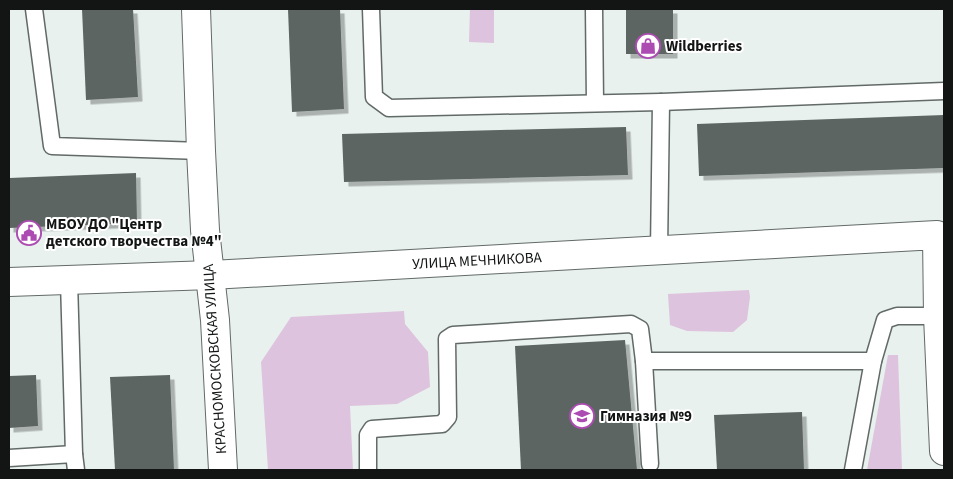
<svg xmlns="http://www.w3.org/2000/svg" width="953" height="479" viewBox="0 0 953 479" font-family="'Source Sans 3',sans-serif">
<defs>
<filter id="shadow"><feDropShadow dx="4.5" dy="4.5" stdDeviation="0" flood-color="#0004"/></filter>
</defs>
<rect width="100%" height="100%" fill="#e8f1ee"/>
<g fill="#ddc3dd">
<path d="M470,9h24v34l-25,-1z"/>
<path d="M749,290l1,7 -3,23 -14,12 -46,-1 -17,-6 -2,-31z"/>
<path d="M404,311l1,13 23,28 2,35 -33,17 -47,2 3,64h-85l-7,-108 30,-45z"/>
<path d="M888,355h10l4,115h-35z"/>
</g>
<g fill="#5d6562" filter="url(#shadow)">
<path d="M82,9h51l5,88 -52,3z"/>
<path d="M288,9h52l4,100 -52,3z"/>
<rect x="626" y="9" width="47" height="45"/>
<path d="M944,115v53l-245,8 -2,-52z"/>
<path d="M626,127l2,48 -284,7 -2,-48z"/>
<path d="M136,173l1,50 -128,5v-50z"/>
<path d="M625,340l12,130h-116l-6,-124z"/>
<path d="M36,375l2,51 -29,2v-52z"/>
<path d="M170,375l4,95h-59l-5,-93z"/>
<path d="M802,412l2,58h-87l-3,-55z"/>
</g>
<g fill="none" stroke-linecap="round" stroke-linejoin="round">
<defs>
<g id="lane">
<path d="M34,9l18,137 149,5"/>
<path d="M371,9l3,88 15,11 272,-6 283,-11"/>
<path d="M594,9l1,94"/>
<path d="M659,251l2,-149"/>
<path d="M69,281l5,173 2,16"/>
<path d="M644,361l6,103"/>
<path d="M9,458l65,-4"/>
<path d="M368,470v-35l4,-6 70,-5 6,-7 -1,-78 6,-4 178,-11 9,5 4,32h229l12,-41 12,-4h41"/>
<path d="M853,470l20,-109"/>
</g>
<path id="street" d="M196,9l5,142 4,79 10,90 8,150"/>
<path id="secondary" d="M9,282l202,-7 726,-40 1,81 6,135"/>
</defs>
<use href="#lane" stroke="#626a67" stroke-width="19"/>
<use href="#street" stroke="#626a67" stroke-width="30"/>
<use href="#secondary" stroke="#626a67" stroke-width="30"/>
<use href="#lane" stroke="#fff" stroke-width="16"/>
<use href="#street" stroke="#fff" stroke-width="28"/>
<use href="#secondary" stroke="#fff" stroke-width="28"/>
</g>
<defs>
<symbol id="shop-ring" viewBox="-11 -11 22 22"><circle r="9.5" fill="#fff" stroke="#ac4bb2" stroke-width="1.5"/><path d="M-5-2.5h2.3a2.7 3.5 0 0 1 5.4 0H5L5.5 6h-11ZM-1.5-2.5h3a1.5 2.3 0 0 0-3 0Z" fill="#ac4bb2"/></symbol>
<symbol id="civic-ring" viewBox="-11 -11 22 22"><circle r="9.5" fill="#fff" stroke="#ac4bb2" stroke-width="1.5"/><path d="M-.6-6.5H3V-4.5H.6V-3L4-1V1h2V6H-6V1h2V-1L-.6-3ZM-1.2 2.5V6h2.4V2.5Z" fill="#ac4bb2"/></symbol>
<symbol id="school-ring" viewBox="-11 -11 22 22"><circle r="9.5" fill="#fff" stroke="#ac4bb2" stroke-width="1.5"/><path d="M0-5L7-2L0 1L-7-2ZM-4 1L0 2.5L4 1V4Q0 6-4 4Z" fill="#ac4bb2"/></symbol>
</defs>
<g fill-rule="evenodd">
<use href="#shop-ring" x="634" y="32" width="28" height="28"/>
<use href="#civic-ring" x="15" y="219" width="28" height="28"/>
<use href="#school-ring" x="568" y="402" width="28" height="28"/>
</g>
<g text-anchor="middle" dominant-baseline="central" stroke-width="4" stroke-linejoin="round" paint-order="stroke">
<g font-size="15" font-weight="bold" fill="#121514" stroke="#fff" text-anchor="start">
<text x="666" y="46">Wildberries</text>
<text x="46" y="224">МБОУ ДО "Центр<tspan x="46" dy="17">детского творчества №4"</tspan></text>
<text x="600" y="416">Гимназия №9</text>
</g>
<g font-size="15" fill="#121514" stroke="#fff">
<text transform="translate(477 261) rotate(-3)">УЛИЦА МЕЧНИКОВА</text>
<text transform="translate(215 359) rotate(-94)">КРАСНОМОСКОВСКАЯ УЛИЦА</text>
</g>
</g>
<rect width="953" height="479" fill="none" stroke="#121514" stroke-width="20"/>
</svg>
